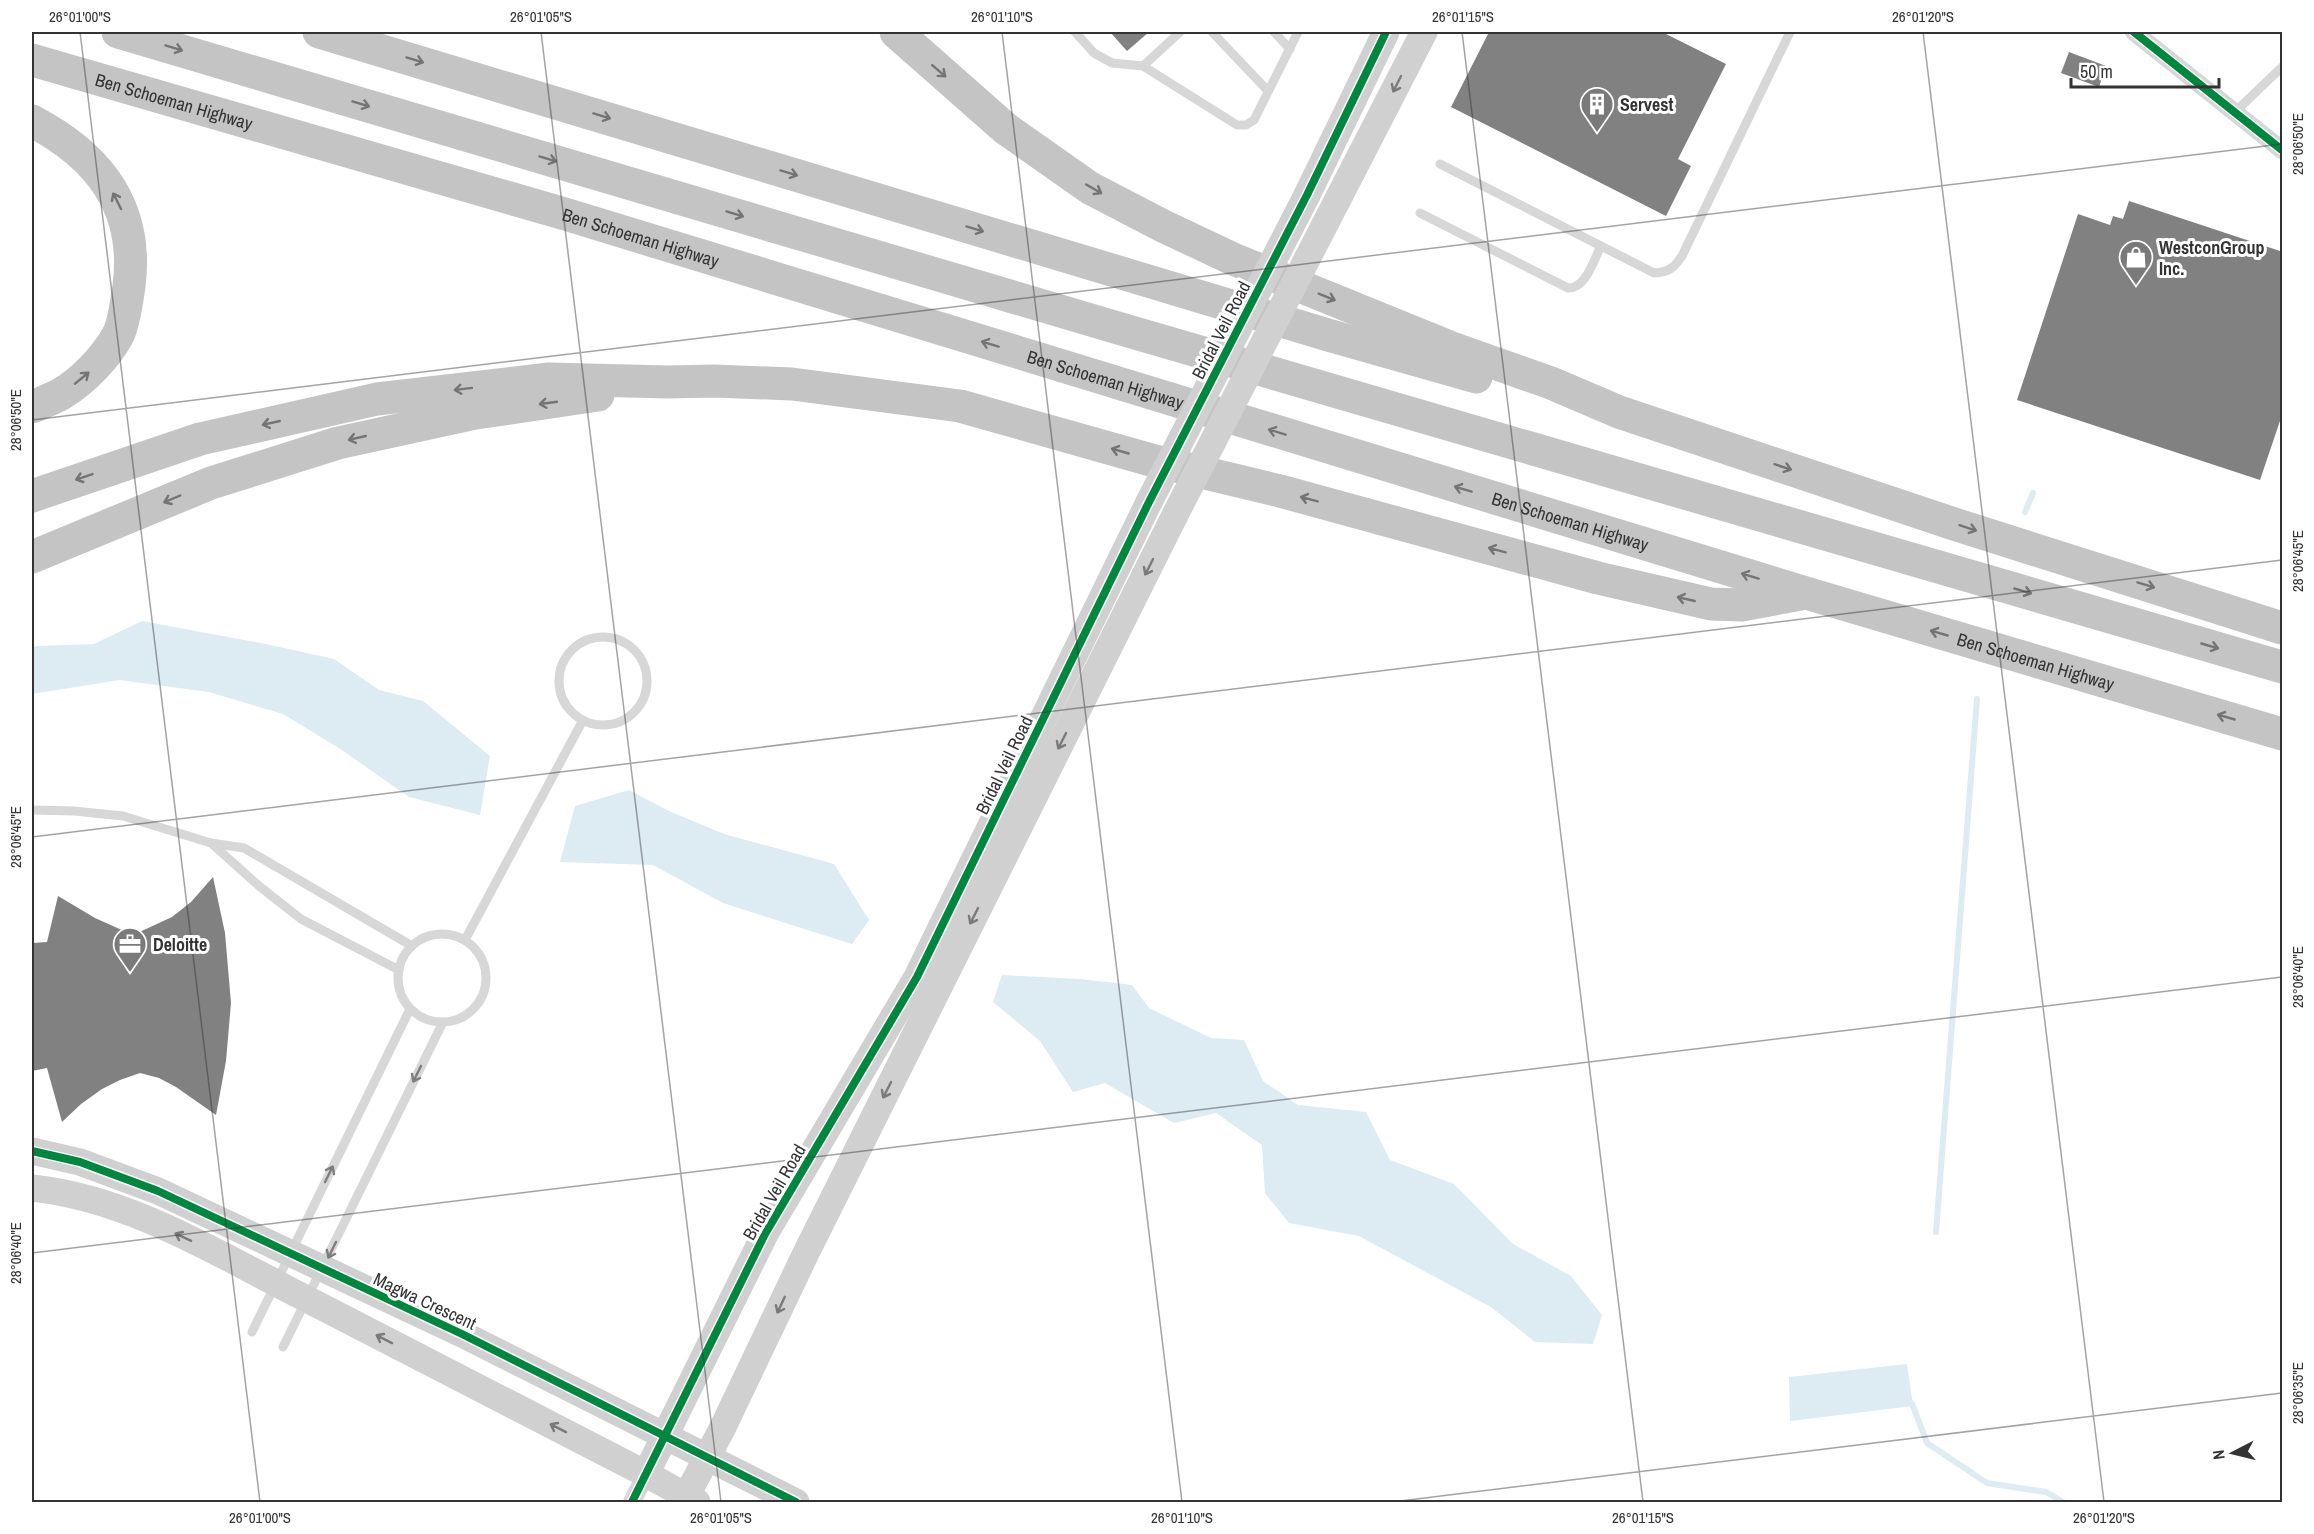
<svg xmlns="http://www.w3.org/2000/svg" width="2314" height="1534" viewBox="0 0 2314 1534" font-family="'Archivo Narrow',sans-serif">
<rect width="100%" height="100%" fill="#fff"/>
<g fill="#ddebf3">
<path d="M142,621l124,23 68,15 45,31 44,11 67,55 -10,59 -71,-18 -70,-49 -56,-34 -74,-22 -90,-12 -87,14v-46l5,-2 57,-2z"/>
<path d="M629,790l40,21 55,23 110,30 35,56 -17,24 -129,-41 -70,-38 -93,-3 15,-56z"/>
<path d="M1002,975l79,4 51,6 17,23 62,30 33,2 19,41 35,24 68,7 24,48 64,24 59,60 58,32 31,39 -9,29 -58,-2 -44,-35 -132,-71 -70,-13 -24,-30 -3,-48 -46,-32 -42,10 -69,-40 -32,9 -33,-51 -47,-39z"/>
<path d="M1907,1364l6,42 -123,15 -1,-44z"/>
</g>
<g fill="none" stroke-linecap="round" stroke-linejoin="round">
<g stroke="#ddebf3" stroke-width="6">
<path d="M2025,512l8,-19"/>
<path d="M1936,1232l41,-533"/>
<path d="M1909,1400l4,6 14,37 60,40 59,9 17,10"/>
</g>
</g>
<g fill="#818181">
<path d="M1110,32h39l-22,19z"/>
<path d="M1489,32h173l64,32 -48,95 13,7 -25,50 -215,-109z"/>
<path d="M2069,52l37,14 -7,21 -38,-14z"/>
<path d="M2129,201l154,51v160l-23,68 -243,-80 61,-186 32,11 3,-9 10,3z"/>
<path d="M213,877l12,56 6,70 -5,58 -10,54 -40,-28 -17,-9 -19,-5 -20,7 -18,9 -21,15 -19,18 -15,-54 -15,3v-128l15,-1 11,-46 37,22 38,17 39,-18 19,-15z"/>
</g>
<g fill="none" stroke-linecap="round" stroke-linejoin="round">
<g stroke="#d7d7d7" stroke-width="9">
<path d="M1075,32l19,21 18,10 31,3 94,59h9l8,-5 44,-88"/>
<path d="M1212,32l56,59"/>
<path d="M1274,32l16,17"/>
<path d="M1143,66l37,-34"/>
<path d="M2235,112l47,-45"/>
<path d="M1440,164l214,109c15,-1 20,-5 28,-17l108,-224"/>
<path d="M1420,213l148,75c18,1 26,-29 33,-42"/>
<circle cx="603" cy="681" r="44"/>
<path d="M32,810l42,1 49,5 88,27 33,5 168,98"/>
<path d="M211,843l48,43 42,33 98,51"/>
<circle cx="442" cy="978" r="44"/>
<path d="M465,940l118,-220"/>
<path d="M252,1332l158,-323"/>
<path d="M283,1347l160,-325"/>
</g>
<g stroke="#d7d7d7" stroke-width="18">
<path d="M2134,32l148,118"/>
<path d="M632,1502l14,-28"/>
</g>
<g stroke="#d0d0d0" stroke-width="27">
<path d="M1307,195l79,-163"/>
<path d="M1338,199l86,-167"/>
<path d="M32,1151l48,11 78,29 304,143 334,168"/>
<path d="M32,1188c96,10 183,64 267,107 116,59 231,120 347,179l51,28"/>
<path d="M646,1474l119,-240 152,-257 232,-475"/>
<path d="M686,1497l37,-70 83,-174 369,-738"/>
</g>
<g stroke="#c4c4c4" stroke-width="33">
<path d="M118,32l993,294 1171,341"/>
<path d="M319,32l1009,303 148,42"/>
<path d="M896,32l110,97 84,59 73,38 70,33 219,89 99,35 68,29 332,111 331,105"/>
<path id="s1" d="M32,60l533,154 1241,379 476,141"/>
<path d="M32,121c67,35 107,86 97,165 -2,13 -5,38 -11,49 -12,22 -35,46 -57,59 -9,5 -20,9 -29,13"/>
<path d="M32,496l168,-57 177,-40 172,-20 119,3 46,-1 78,3 168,22 191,54 129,31 318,87 113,26 31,1 59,-11"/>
<path d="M32,557l179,-74 127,-40 138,-30 122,-18"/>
</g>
<g stroke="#d0d0d0" stroke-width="27">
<path d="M1149,502l158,-307"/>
<path d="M1175,515l163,-316"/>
</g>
<defs>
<g id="cycleway">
<path d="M2134,32l148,118"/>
<path d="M32,1151l48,11 78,29 304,143 334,168"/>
<path d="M632,1502l133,-268 152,-257 232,-475 158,-307 79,-163"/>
</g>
</defs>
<use href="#cycleway" stroke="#fff" stroke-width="11"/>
<use href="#cycleway" stroke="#00873e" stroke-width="8"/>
</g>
<defs><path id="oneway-shaft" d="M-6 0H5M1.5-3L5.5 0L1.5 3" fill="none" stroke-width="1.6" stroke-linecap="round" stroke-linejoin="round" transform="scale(1.5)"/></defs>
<g stroke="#747474">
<use href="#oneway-shaft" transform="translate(174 48) rotate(17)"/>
<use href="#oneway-shaft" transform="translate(415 60) rotate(17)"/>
<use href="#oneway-shaft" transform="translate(939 71) rotate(41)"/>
<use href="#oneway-shaft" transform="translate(361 104) rotate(17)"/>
<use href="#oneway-shaft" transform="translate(602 116) rotate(17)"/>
<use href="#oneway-shaft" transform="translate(548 159) rotate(17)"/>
<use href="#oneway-shaft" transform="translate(789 173) rotate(17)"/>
<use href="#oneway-shaft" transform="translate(1094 189) rotate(30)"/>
<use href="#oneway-shaft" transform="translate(117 201) rotate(-117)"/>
<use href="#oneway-shaft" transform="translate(735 214) rotate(17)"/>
<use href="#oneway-shaft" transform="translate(975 229) rotate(17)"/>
<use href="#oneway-shaft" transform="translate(1327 297) rotate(22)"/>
<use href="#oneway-shaft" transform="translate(990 344) rotate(-163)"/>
<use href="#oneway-shaft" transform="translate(82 378) rotate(-39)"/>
<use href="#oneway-shaft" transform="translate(463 389) rotate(173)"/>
<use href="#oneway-shaft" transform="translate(548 403) rotate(172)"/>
<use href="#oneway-shaft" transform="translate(271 423) rotate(167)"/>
<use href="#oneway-shaft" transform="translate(1277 432) rotate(-163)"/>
<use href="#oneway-shaft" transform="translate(357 438) rotate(167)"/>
<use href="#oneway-shaft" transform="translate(1120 451) rotate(-164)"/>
<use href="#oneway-shaft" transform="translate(1783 467) rotate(18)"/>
<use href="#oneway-shaft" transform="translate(84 477) rotate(161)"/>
<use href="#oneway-shaft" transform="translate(1463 489) rotate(-163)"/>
<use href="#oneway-shaft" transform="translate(172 499) rotate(157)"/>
<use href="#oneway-shaft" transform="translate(1309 499) rotate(-165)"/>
<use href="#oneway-shaft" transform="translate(1968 528) rotate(18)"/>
<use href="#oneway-shaft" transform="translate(1497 550) rotate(-165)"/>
<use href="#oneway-shaft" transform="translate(1750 576) rotate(-163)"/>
<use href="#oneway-shaft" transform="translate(2146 585) rotate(17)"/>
<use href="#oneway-shaft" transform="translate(2023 591) rotate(16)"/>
<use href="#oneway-shaft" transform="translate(1686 599) rotate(-167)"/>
<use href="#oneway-shaft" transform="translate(1939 633) rotate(-164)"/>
<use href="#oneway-shaft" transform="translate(2210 646) rotate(16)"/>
<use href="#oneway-shaft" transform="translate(2226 717) rotate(-164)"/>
</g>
<g stroke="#7a7a7a">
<use href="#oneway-shaft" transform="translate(1397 84) rotate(117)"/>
<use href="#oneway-shaft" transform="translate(1149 567) rotate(117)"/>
<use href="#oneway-shaft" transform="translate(1062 741) rotate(117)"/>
<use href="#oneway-shaft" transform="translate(974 916) rotate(117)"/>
<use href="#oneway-shaft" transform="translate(887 1090) rotate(117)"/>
<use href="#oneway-shaft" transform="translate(183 1237) rotate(-155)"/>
<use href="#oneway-shaft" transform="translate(781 1305) rotate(115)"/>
<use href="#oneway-shaft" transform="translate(384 1339) rotate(-153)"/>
<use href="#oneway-shaft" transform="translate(558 1428) rotate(-153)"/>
</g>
<g stroke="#7d7d7d">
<use href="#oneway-shaft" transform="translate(417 1074) rotate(116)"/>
<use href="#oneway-shaft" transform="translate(329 1174) rotate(-64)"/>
<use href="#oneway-shaft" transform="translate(332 1250) rotate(116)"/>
</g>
<path fill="none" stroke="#333" stroke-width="1.5" stroke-opacity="0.45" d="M80,32l180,1470M541,32l180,1470M1002,32l180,1470M1462,32l181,1470M1923,32l181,1470M32,420l2250,-276M32,837l2250,-277M32,1253l2250,-276M1392,1502l890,-109"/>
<defs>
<symbol id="building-pin" viewBox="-11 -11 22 30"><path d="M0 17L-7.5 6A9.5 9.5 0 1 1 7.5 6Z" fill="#7a7a7a" stroke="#fff"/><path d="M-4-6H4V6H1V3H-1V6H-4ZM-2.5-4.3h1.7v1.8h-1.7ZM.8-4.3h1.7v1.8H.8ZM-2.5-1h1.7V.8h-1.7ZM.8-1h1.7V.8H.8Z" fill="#fff"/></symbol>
<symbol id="shop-pin" viewBox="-11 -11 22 30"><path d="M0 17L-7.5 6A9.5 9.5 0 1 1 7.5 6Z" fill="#7a7a7a" stroke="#fff"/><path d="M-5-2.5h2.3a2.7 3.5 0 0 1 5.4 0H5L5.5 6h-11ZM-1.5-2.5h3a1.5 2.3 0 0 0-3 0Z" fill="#fff"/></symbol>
<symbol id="office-pin" viewBox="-11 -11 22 30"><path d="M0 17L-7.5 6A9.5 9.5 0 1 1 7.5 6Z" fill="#7a7a7a" stroke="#fff"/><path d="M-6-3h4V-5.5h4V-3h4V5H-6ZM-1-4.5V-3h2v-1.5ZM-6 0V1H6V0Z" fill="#fff"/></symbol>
</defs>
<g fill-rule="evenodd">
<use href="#building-pin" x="1578" y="85" width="38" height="52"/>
<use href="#shop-pin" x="2117" y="238" width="38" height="52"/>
<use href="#office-pin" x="111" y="925" width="38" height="52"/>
</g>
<g text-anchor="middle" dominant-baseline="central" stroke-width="6" stroke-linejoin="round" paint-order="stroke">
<g font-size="18" fill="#333" stroke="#fff">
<text stroke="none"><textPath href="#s1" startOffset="148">Ben Schoeman Highway</textPath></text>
<text stroke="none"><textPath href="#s1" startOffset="634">Ben Schoeman Highway</textPath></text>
<text transform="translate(1221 330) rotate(-63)">Bridal Veil Road</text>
<text stroke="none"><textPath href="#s1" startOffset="1120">Ben Schoeman Highway</textPath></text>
<text stroke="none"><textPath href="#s1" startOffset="1606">Ben Schoeman Highway</textPath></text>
<text stroke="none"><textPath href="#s1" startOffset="2092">Ben Schoeman Highway</textPath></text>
<text transform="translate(1004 765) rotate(-64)">Bridal Veil Road</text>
<text transform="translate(774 1192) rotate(-60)">Bridal Veil Road</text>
<text transform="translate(425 1301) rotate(25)">Magwa Crescent</text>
</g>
<g font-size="18" font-weight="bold" fill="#333" stroke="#fff" text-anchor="start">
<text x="1620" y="104">Servest</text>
<text x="2159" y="247">WestconGroup<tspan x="2159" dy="21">Inc.</tspan></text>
<text x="153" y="944">Deloitte</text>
</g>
</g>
<rect width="2314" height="1534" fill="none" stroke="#ffffff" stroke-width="66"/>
<g transform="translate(2233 1453) rotate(263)" stroke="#ffffff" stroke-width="4.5" paint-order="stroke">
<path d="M0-4.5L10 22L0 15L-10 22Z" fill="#333333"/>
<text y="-9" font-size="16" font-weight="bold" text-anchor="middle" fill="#333333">N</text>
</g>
<path d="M2071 78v9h148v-9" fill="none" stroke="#333333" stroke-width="3"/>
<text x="2080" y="78" font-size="18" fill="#333333" stroke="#ffffff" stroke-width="4.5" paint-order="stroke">50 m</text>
<rect x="33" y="33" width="2248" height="1468" fill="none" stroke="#333" stroke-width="2"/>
<g font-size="15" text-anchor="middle" fill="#333">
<text x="80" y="22">26°01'00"S</text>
<text x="541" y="22">26°01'05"S</text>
<text x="1002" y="22">26°01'10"S</text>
<text x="1463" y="22">26°01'15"S</text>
<text x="1923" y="22">26°01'20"S</text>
<text transform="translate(2298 144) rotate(-90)" y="5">28°06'50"E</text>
<text transform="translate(16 420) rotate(-90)" y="5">28°06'50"E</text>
<text transform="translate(2298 561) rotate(-90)" y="5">28°06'45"E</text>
<text transform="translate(16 837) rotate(-90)" y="5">28°06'45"E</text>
<text transform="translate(2298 977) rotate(-90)" y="5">28°06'40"E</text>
<text transform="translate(16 1253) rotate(-90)" y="5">28°06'40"E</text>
<text transform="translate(2298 1393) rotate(-90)" y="5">28°06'35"E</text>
<text x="260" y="1523">26°01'00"S</text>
<text x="721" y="1523">26°01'05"S</text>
<text x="1182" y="1523">26°01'10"S</text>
<text x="1643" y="1523">26°01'15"S</text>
<text x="2104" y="1523">26°01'20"S</text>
</g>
</svg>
